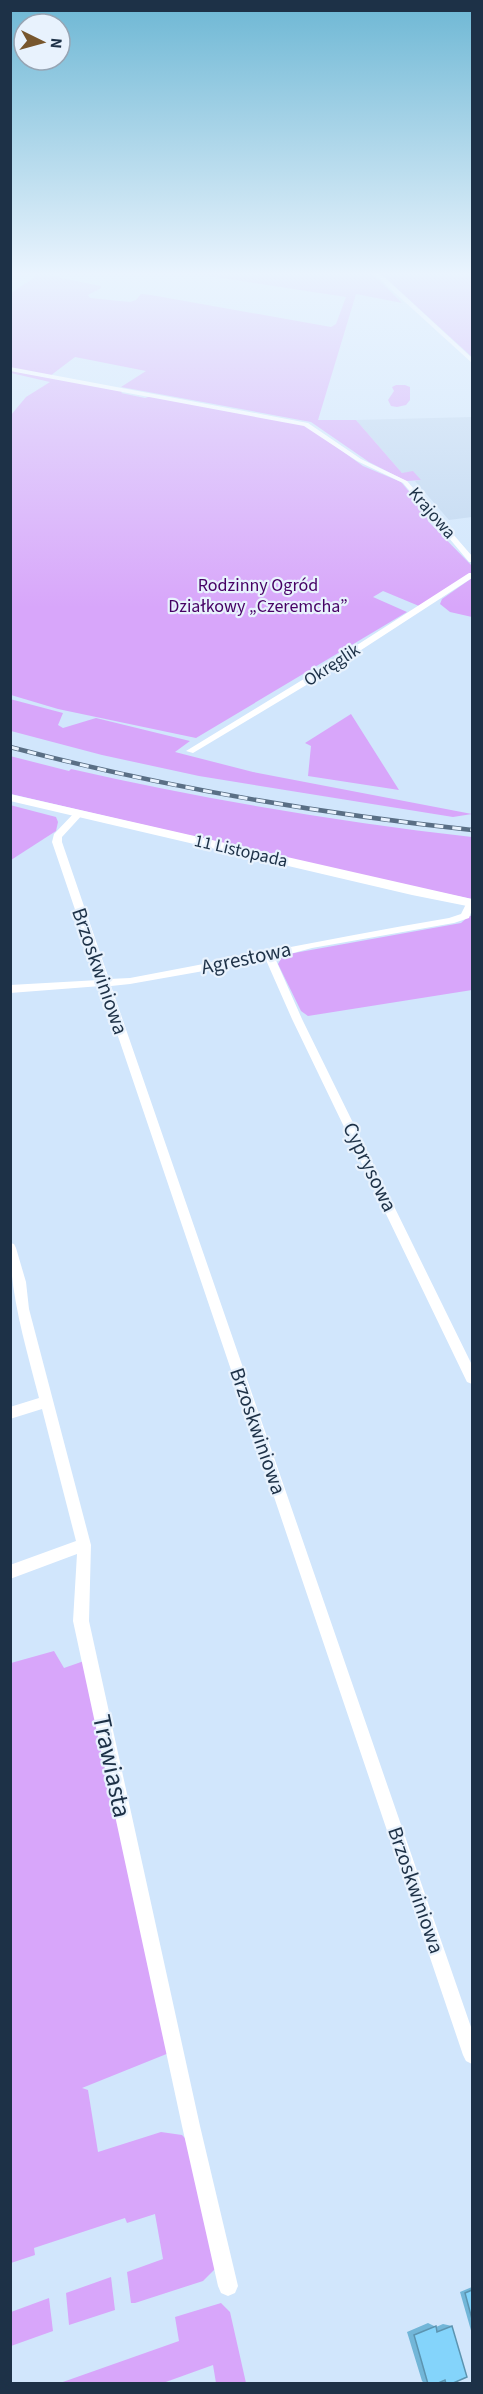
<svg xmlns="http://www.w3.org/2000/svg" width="483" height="2394" viewBox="0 0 483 2394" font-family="'Source Sans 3',sans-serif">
<rect width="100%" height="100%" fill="#d1e6fc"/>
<path fill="#c0d7f0" d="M472,417v84l-1,1 1,15 -23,3 -34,-39 6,-1 -19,-7 -46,-53z"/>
<g fill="#d8a6fa">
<path d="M41,273h9l2,3 49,10v2l-13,7 2,3 40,4 6,-2 5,-6 10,1 180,32 5,-3 10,-27 -157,-24h183l30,30 -46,-9 -38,126h38l46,53 11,-2 8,9 -15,1 -37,-19 -58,-40 -190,-35 25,-16 -71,-14 -25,19 74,14 -3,3 24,5 6,-2 155,29 57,41 38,16 32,38 -5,1 44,45v7l-53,33 -36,-15 -10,6 34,15 -211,126 -138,-29 -47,-14v-280l15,-18 24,-15 -39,-9v-80z"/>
<path d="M380,273h92v84z"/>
<path d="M396,385h9l5,2v13l-4,5 -9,2 -6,-1 -3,-6 6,-9 -2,-4z"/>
<path d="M472,578v39l-22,-5 -10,-8 2,-5z"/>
<path d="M10,699l53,14 -5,12 5,3 33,-10 94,23 -15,11 78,20 219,42 -19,3 -254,-41 -97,-21 -91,-24z"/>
<path d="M351,714l48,76 -91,-14 3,-30 -6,-3z"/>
<path d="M10,756l59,15 2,-2c133,30 266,53 401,68v62l-87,-18 -374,-87z"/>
<path d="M10,805l46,12 2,5 -2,9 -45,29z"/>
<path d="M469,916h3v74l-164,26 -7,-5 -23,-47 5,-9 178,-32z"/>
<path d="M54,1651l10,17 20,-7 85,392 -87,35 6,2 10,62 63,-20 21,3 9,9 28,121 -16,16 -68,22h-4l-4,-31 36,-13 -8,-45 -28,9 -2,-5 -91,30 1,7 -24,8v-600z"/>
<path d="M111,2277l4,33 -46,15 -3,-32z"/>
<path d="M49,2298l4,33 -42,15v-34z"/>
<path d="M221,2303l9,9 16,71h-30l-3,-18 -50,18h-103l119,-42 -4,-24z"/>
</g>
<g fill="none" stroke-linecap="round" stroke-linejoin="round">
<g fill="#fff" fill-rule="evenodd">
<path d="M10,367l298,56 53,36 46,22 65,75v6h-3l-66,-79 -46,-22 -53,-35 -294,-55z"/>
<path d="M469,573h3v5l-154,100 -125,75 -7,-2 126,-77z"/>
<path d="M79,810l5,3 -22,24v5l47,137 21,-1c106,-20 212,-42 319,-60l12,-4 7,-14 4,-1v11l-3,8 -15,5 -142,25 -37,10 27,61 170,346v19l-5,-2 -175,-363 -26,-59 -136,24 -19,2 361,1044v34l-6,-3 -3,-6 -362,-1069 -91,7v-8l89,-5 -47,-138 2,-8 22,-23z"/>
<path d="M10,1243l4,1 2,4 10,34 3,27 62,236 -2,76 111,505 38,160 -3,7 -7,3 -7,-3 -3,-7 -36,-160 -109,-505 4,-67 -67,25v-14l66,-24 -34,-132 -32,10v-12l29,-9c-13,-51 -29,-102 -29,-155z"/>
</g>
<g fill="#fff" fill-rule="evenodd">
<path d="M373,273h7l92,85v5z"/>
<path d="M10,794l462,105v8l-60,-12 -402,-94z"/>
</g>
<defs>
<path id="rail" d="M10,747c152,40 306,66 462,83"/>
</defs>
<use href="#rail" stroke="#5a6f85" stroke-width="4.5"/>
<use href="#rail" stroke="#e8f2fd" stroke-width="3" stroke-dasharray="9" stroke-linecap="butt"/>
</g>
<g fill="#72b6d8">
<path d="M472,2287v47l-12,-42z"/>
<path d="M428,2323l8,4 7,-3 9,2 -1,58h-8l-2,-2 -5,2h-11l-3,-3 -15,-49z"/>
</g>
<g fill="#84d4fb" stroke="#5c94b0" stroke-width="1.5">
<path d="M472,2290v29l-7,-26z"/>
<path d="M436,2326l1,6 15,-6 15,51 -16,7h-5l-1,-4 -9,4h-8l-14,-49z"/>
</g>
<linearGradient id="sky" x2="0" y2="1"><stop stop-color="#6db7d4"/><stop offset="0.45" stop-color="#eaf4fe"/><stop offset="1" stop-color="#eaf4fe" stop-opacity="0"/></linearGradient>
<rect width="483" height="608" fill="url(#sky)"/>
<g text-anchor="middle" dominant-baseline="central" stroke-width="4.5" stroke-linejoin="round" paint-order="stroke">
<g font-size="18" fill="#1d3147" stroke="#e8f2fd">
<text transform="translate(432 513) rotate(49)">Krajowa</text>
<text transform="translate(332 665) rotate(-33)">Okręglik</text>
<text transform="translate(241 851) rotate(13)">11 Listopada</text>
</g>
<g font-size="18" fill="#460164" stroke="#e8f2fd">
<text x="258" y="585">Rodzinny Ogród<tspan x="258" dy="21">Działkowy „Czeremcha”</tspan></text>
</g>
<g font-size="21" fill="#1d3147" stroke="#e8f2fd">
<text transform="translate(246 958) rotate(-12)">Agrestowa</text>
<text transform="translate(100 971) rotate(71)">Brzoskwiniowa</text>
<text transform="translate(370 1167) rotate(64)">Cyprysowa</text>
<text transform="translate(258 1431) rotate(71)">Brzoskwiniowa</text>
<text transform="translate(416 1890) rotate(71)">Brzoskwiniowa</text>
</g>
<g font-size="26" fill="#1d3147" stroke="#e8f2fd">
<text transform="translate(112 1766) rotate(78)">Trawiasta</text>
</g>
</g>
<rect width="483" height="2394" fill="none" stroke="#1d3147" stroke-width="24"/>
<g transform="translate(42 42) rotate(95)"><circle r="28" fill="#e8f2fd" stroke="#97a5b4" stroke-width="1.5"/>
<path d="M0-4.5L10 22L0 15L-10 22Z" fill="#77562d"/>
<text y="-9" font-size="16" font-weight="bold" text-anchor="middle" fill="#1d3147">N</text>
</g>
</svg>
